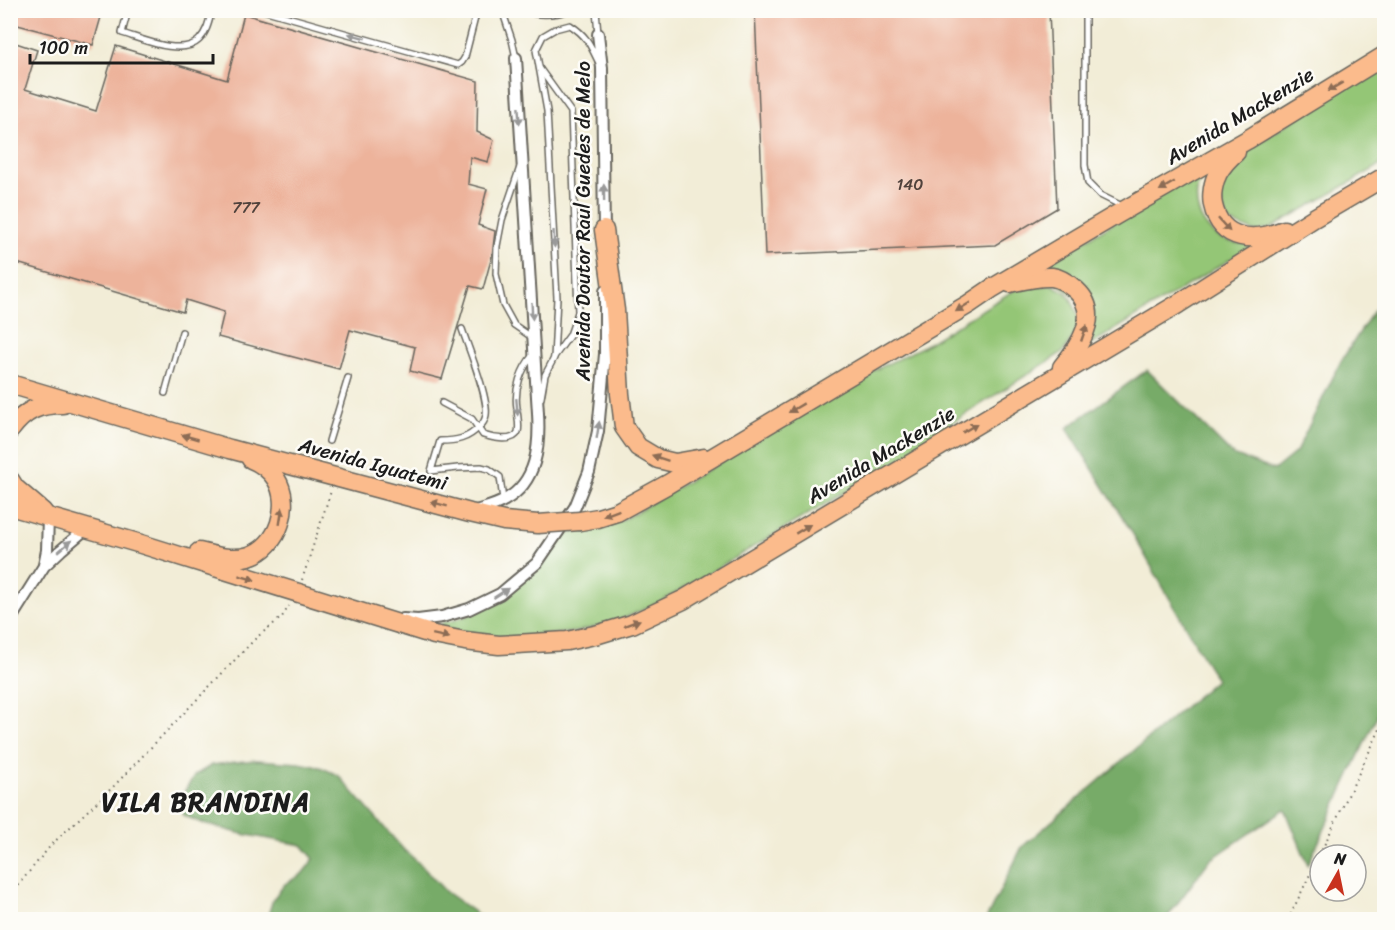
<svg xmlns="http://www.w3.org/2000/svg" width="1395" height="930" viewBox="0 0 1395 930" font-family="Sriracha,sans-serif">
<rect width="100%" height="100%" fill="#fdfcf7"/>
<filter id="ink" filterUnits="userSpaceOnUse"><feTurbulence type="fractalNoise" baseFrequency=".0167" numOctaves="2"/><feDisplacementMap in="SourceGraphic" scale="12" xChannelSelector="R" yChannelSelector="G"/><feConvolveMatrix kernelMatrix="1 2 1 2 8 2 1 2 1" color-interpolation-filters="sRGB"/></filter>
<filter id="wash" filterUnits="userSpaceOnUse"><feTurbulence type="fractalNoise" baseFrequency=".008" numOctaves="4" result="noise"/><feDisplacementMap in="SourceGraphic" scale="24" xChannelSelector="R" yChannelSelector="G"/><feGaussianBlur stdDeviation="1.35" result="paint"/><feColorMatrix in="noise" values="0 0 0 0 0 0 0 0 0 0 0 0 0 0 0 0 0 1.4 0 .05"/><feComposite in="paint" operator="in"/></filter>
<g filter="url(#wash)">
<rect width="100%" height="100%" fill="#f2edd7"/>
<g fill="#94c676" stroke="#587149" stroke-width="1.5">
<path d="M1384,62v101l-113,65 -15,4 -29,-11 -11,-37 28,-32z"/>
<path d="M1196,173l4,5c-12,36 10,66 47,66l2,4 -156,95 -4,-6 4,-25 -54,-44z"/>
<path d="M1053,285l13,8 5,6 7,16 -1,16 -14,21 -115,73 -40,30 -246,146 -42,19 -44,12 -68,6 -65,-9 -3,-4 3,-3 9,-1 17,-6 73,-51 23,-30 32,-6 29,-10 247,-147 49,-24 94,-58z"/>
</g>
<g fill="#77ab67" stroke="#4a6442" stroke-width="1.5">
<path d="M1374,310l10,1v390l-76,164 -23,-56 -76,52 -43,58h-180l36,-72 194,-167 -85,-149 -64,-103 80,-58 86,85 41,15 22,-18 45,-91z"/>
<path d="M257,760l42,3 21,4 18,8 66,75 15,13 27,29 38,27h-217l6,-20 12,-15 17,-10 12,-15 -12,-14 -60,-11 -40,-11 -19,-8 -1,-20 13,-20 17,-10 23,-3z"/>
</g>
<g id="blocks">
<g fill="#edb39b">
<path d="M10,10h93l-10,35 -83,-22z"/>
<path d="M755,10h294l8,198 -62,37 -230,10z"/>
<path d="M244,14l234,67 -1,51 17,8 -6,22 -18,-5 -2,27 19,5 -9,36 17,6 -3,25 -9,33 -13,-3 -28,93 -32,-8 5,-24 -65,-17 -11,39 -121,-32 6,-25 -38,-12 -3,12 -173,-51v-220l27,9 -12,39 71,22 20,-65 111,34z"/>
</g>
</g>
</g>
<g filter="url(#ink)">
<use href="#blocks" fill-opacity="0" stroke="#67655d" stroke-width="1.5"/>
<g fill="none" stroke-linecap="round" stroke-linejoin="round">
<defs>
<g id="lane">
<path d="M128,10l-6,23c20,6 60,24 77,7 8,-8 10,-19 13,-30"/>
<path d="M263,10l195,55 4,-3 3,-5 12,-47"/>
<path d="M502,10l10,30 4,18"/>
<path d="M519,10c16,5 34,6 50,0"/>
<path d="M596,10l2,24"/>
<path d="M1085,10v155l3,18 12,12 22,11"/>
<path d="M540,69l31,43 7,200 -8,23 -16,22"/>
<path d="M520,167l-18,53 -5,26 -1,28 7,31 11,20 19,13"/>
<path d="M10,295l3,-9"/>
<path d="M462,329c6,18 27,69 24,86 -1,6 -3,9 -7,12 -11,12 -23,14 -39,14l-9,30 27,-3 23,-1 8,2 11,8 3,23"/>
<path d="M165,393l17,-61"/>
<path d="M541,398l4,-23 9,-17 3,-60 -10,-187 -11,-61 7,-14 12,-7 15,-4c16,10 20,19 28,36"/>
<path d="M442,403l30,16 11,16c9,3 31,8 35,-3 2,-7 -1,-17 -1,-24 -3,-19 4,-39 16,-53"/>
<path d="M329,441l19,-63"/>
</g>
<g id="street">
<path d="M598,34l4,34 2,166"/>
<path d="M473,512c11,-4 22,-6 32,-12 32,-18 35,-54 33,-87l-22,-355"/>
<path d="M44,565l3,-15 1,-33"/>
<path d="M403,619l15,1 24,-3 27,-8 31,-15 37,-31 38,-56 14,-35 9,-41 7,-77v-63"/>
<path d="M10,620l34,-54 17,-16 26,-22"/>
</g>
<g id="primary">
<path d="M1236,152c-7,6 -14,14 -18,21 -5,9 -7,23 -5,32 8,37 42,37 71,25"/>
<path d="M604,230l11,80 5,84 4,33 14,20 20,12 17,4 29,-5"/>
<path d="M1010,283c13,-3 28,-7 42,-6 9,1 17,7 24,13 26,24 4,56 -14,77"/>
<path d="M10,384l220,65 240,64 34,8 34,3"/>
<path d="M10,430c15,-20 29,-26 53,-26"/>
<path d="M10,480l5,8 28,24"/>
<path d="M10,506l131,38 293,91 31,6 34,4 68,-4 32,-7 33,-10 51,-24 495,-296 136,-86 70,-41"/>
<path d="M580,521l18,-3 19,-6 51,-28 301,-180 22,-15 125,-74 131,-75 137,-84"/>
<path d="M199,552c15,4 34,9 50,4 30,-9 43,-52 27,-77 -6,-9 -15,-16 -25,-20"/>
</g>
</defs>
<use href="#lane" stroke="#67655d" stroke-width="8"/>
<use href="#street" stroke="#67655d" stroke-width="14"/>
<use href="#primary" stroke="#67655d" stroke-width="21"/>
<g stroke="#67655d" stroke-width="2" stroke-dasharray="1.5 4.5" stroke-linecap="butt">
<path d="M609,10v1"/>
<path d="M302,580l29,-89"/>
<path d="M10,895l42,-51 60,-56 144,-150 26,-21 7,-11"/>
<path d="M1288,920l96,-199"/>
</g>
<use href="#lane" stroke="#fff" stroke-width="5"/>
<use href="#street" stroke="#fff" stroke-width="10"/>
<use href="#primary" stroke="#fbbb8c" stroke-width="18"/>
<defs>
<path id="primary-bridge" d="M538,524l42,-3"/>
</defs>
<use href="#primary-bridge" stroke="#67655d" stroke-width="21" stroke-linecap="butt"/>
<use href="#primary-bridge" stroke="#fbbb8c" stroke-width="18"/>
</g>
<defs><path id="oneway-solid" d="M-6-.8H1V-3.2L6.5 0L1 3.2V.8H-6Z" transform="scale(1.5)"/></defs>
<g fill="#999">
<use href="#oneway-solid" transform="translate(357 36) rotate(-165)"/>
<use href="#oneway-solid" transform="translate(519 116) rotate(86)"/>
<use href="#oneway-solid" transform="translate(604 193) rotate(-91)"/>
<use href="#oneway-solid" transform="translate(554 239) rotate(87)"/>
<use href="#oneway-solid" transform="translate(532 311) rotate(87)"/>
<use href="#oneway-solid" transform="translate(517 407) rotate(85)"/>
<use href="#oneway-solid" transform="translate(598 430) rotate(-81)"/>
<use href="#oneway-solid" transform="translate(65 546) rotate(-41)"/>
<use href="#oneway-solid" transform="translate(501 593) rotate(-33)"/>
</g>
<g fill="#8c6c54">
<use href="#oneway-solid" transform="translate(1335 87) rotate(149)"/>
<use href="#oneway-solid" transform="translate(1167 186) rotate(150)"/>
<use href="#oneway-solid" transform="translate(1224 225) rotate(48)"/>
<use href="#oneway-solid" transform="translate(963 307) rotate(148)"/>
<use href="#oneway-solid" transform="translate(1084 333) rotate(-71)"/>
<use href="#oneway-solid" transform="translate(796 408) rotate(149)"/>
<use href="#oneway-solid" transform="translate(970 428) rotate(-31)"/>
<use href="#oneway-solid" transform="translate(190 437) rotate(-164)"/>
<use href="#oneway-solid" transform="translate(660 458) rotate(-161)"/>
<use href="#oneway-solid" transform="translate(439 504) rotate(-165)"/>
<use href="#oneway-solid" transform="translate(611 513) rotate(159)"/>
<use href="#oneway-solid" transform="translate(281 516) rotate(-81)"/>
<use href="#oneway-solid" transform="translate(803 529) rotate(-31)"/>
<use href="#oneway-solid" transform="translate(247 578) rotate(17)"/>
<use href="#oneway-solid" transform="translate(632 623) rotate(-21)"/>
<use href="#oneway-solid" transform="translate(441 636) rotate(12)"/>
</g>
</g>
<g text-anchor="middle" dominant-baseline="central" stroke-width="5" stroke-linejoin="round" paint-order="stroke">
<g font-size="16" fill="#50423c">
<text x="910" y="184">140</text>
<text x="246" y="207">777</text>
</g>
<g font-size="20" fill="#1c1c1c" stroke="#fdfcf7">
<text transform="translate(1240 116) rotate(-31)">Avenida Mackenzie</text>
<text transform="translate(583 221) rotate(-90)">Avenida Doutor Raul Guedes de Melo</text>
<text transform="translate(881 455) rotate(-31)">Avenida Mackenzie</text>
<text transform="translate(373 464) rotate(15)">Avenida Iguatemi</text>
</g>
<g font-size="26" font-weight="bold" letter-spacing="1.5" fill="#1c1c1c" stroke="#fdfcf7">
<text x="206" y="802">VILA BRANDINA</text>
</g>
</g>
<rect width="1395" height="930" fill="none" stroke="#fdfcf7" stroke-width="36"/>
<g transform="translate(1338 873) rotate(9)"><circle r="28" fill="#fdfcf7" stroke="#a3a29f" stroke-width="1.5"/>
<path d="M0-4.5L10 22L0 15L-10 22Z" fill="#c8321e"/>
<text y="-9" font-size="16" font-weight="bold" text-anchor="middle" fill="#1c1c1c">N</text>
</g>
<path d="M30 54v9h183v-9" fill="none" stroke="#1c1c1c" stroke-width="3"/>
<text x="39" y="54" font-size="18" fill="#1c1c1c" stroke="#fdfcf7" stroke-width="4.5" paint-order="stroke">100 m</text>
</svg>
